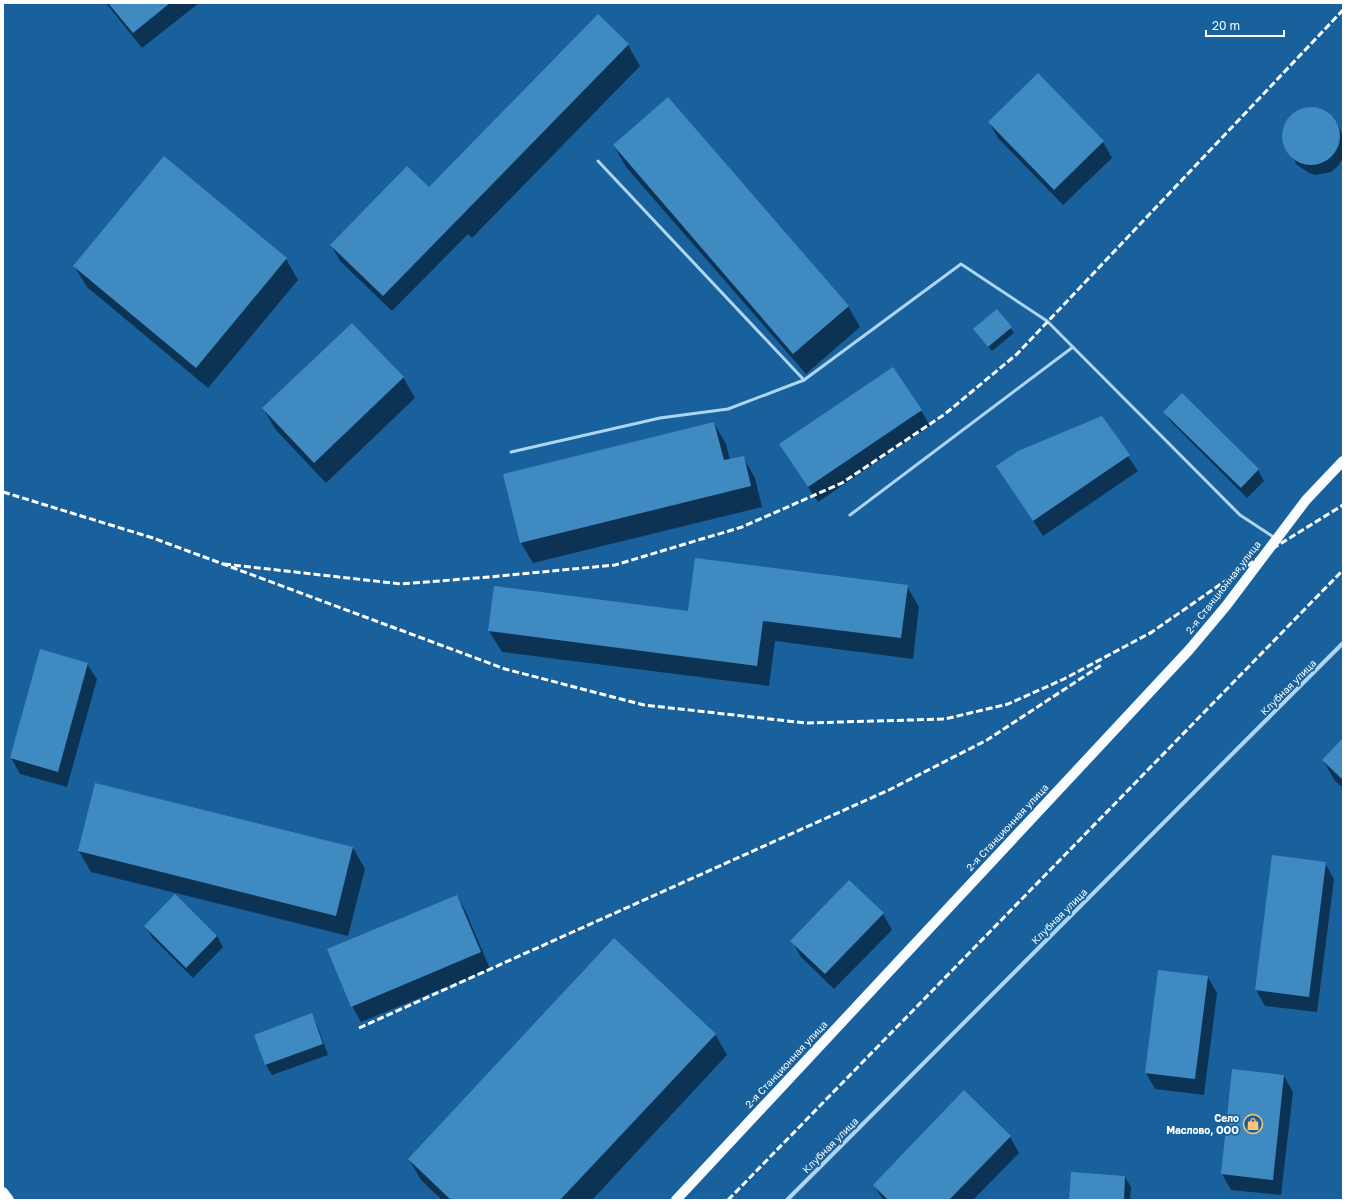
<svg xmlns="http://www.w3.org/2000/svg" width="1346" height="1203" viewBox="0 0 1346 1203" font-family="'Golos Text',sans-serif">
<rect width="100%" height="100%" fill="#18619c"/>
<g fill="#0007">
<path d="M106,3h93l-57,45z"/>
<path d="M598,16l30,29 12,21 -168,172 -4,-4 -76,77 -52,-50 -9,-16 98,-56z"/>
<path d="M1307,108h11l8,4 8,6 9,18v22l-5,8 -7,6 -15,3 -7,-2 -13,-9 -12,-27v-8l5,-9 10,-9z"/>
<path d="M989,122l114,20 9,16 -49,47 -65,-67z"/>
<path d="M614,146l234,160 12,21 -54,47 -180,-207z"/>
<path d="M165,157l121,102 12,21 -90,108 -121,-101 -13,-21z"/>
<path d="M997,310l17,23 -22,18 -15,-17z"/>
<path d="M403,377l12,21 -89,85 -51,-54 -12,-21z"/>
<path d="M1182,394l76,76 6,11 -17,17 -76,-76 -6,-10z"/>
<path d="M921,410l9,16 -112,76 -38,-57z"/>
<path d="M1101,417l37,54 -95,65 -46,-70z"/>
<path d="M714,423l12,21 4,16 13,-3 12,21 7,29 -229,56 -12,-20z"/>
<path d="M907,586l12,21 -6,52 -138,-18 -6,45 -267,-34 -13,-21 200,-19z"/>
<path d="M87,664l10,15 -30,108 -47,-13 -9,-16z"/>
<path d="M1343,739v49l-8,-7 -12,-21z"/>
<path d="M353,848l12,21 -17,67 -257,-64 -12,-21z"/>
<path d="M1325,863l9,16 -17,133 -52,-6 -9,-16z"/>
<path d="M457,896l9,16 24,57 -129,53 -9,-16z"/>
<path d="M883,914l9,16 -58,59 -33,-32 -9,-16z"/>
<path d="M145,926l72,10 6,11 -30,31 -41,-41z"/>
<path d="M1208,977l9,16 -13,102 -49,-6 -9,-16z"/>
<path d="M311,1015l6,10 11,30 -56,20 -6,-10 -11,-30z"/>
<path d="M715,1034l12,21 -135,145h-150l-21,-20 -12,-21z"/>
<path d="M1284,1076l9,16 -12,103 -50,-5 -9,-16z"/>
<path d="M1010,1137l9,16 -46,47h-90l-9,-15z"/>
<path d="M1125,1177l6,10 -1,13h-60z"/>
</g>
<g fill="#408ac2">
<path d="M108,3h62l-37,30z"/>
<path d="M598,14l31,30 -246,252 -53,-51 77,-79 22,21z"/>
<path d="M1038,73l66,68 -50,49 -66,-68z"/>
<path d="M668,97l181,209 -56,48 -180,-209z"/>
<circle cx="1311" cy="136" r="29"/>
<path d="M164,156l123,102 -91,110 -123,-102z"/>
<path d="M997,309l15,18 -24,20 -15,-18z"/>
<path d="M352,323l52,54 -90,86 -52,-55z"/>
<path d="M893,367l29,43 -114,77 -29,-43z"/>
<path d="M1182,393l77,76 -18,19 -78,-76z"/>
<path d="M1102,416l28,39 -97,66 -37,-55 22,-15z"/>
<path d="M714,422l10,38 20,-4 7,30 -231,57 -17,-69z"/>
<path d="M695,558l213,27 -7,53 -138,-17 -6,45 -269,-35 6,-45 194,25z"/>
<path d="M40,649l48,14 -30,109 -48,-14z"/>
<path d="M1343,738v42l-21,-20z"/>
<path d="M95,783l258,64 -17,69 -258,-65z"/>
<path d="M1272,855l54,7 -17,135 -54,-7z"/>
<path d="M849,880l35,33 -59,61 -35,-33z"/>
<path d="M175,894l42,42 -31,32 -42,-42z"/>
<path d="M457,895l24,57 -130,55 -24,-58z"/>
<path d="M614,938l102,96 -156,166h-109l-43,-41z"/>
<path d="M1158,970l50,6 -13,103 -50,-6z"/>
<path d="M312,1013l11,31 -58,21 -11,-30z"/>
<path d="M1232,1069l52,6 -11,105 -52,-6z"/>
<path d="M964,1090l47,46 -62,64h-61l-15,-15z"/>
<path d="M1071,1172l54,4 -1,24h-55z"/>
</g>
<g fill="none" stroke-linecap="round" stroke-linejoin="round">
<g stroke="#aed5f2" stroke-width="3">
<path d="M598,161l206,219 157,-116 86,57 193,194 35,23"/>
<path d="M511,452l149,-34 68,-9 76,-29"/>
<path d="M850,515l223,-168"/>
</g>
<path stroke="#aed5f2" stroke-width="4" d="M787,1200l556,-557"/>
<g stroke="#f9fcff" stroke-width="10">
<path d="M3,1192l6,8"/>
<path d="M676,1200l513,-550 37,-44 80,-106 37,-39"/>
</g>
<g stroke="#fff" stroke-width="3" stroke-dasharray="7 3" stroke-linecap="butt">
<path d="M3,492l150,46 352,131 139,36 162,18 139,-4 63,-15 56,-25 88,-47"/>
<path d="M224,564l177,20 88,-7 126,-12 127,-38 100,-44 103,-69 72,-60 326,-344"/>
<path d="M1149,634l118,-82 76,-47"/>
<path d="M359,1028l532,-239 96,-49 116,-76"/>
<path d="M728,1200l615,-630"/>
</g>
</g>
<defs>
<symbol id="shop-ring" viewBox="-11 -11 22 22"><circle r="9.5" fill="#18619c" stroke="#ffc56f" stroke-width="1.5"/><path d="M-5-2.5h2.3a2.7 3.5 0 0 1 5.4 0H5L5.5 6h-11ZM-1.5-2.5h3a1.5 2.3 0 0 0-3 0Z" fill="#ffc56f"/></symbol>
</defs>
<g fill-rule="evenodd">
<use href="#shop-ring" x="1242" y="1113" width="22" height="22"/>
</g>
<g text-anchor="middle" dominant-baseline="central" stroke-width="3.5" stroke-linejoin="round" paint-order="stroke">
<g font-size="10" fill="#fff" stroke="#18619c">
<text transform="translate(1223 587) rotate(-52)">2-я Станционная улица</text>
<text transform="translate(1288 687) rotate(-45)">Клубная улица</text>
<text transform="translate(1007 827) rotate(-47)">2-я Станционная улица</text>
<text transform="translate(1059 916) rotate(-45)">Клубная улица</text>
<text transform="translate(786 1064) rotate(-47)">2-я Станционная улица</text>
<text transform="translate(830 1145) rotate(-45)">Клубная улица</text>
</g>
<g font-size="10" font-weight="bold" fill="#fff" stroke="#18619c" text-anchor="end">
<text x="1239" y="1118">Село<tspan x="1239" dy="12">Маслово, ООО</tspan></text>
</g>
</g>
<rect width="1346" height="1203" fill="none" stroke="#ffffff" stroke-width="8"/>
<path d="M1206 30v6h78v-6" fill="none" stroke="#ffffff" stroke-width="2"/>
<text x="1212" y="30" font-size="12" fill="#ffffff" stroke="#18619c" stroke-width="3" paint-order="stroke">20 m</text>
</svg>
